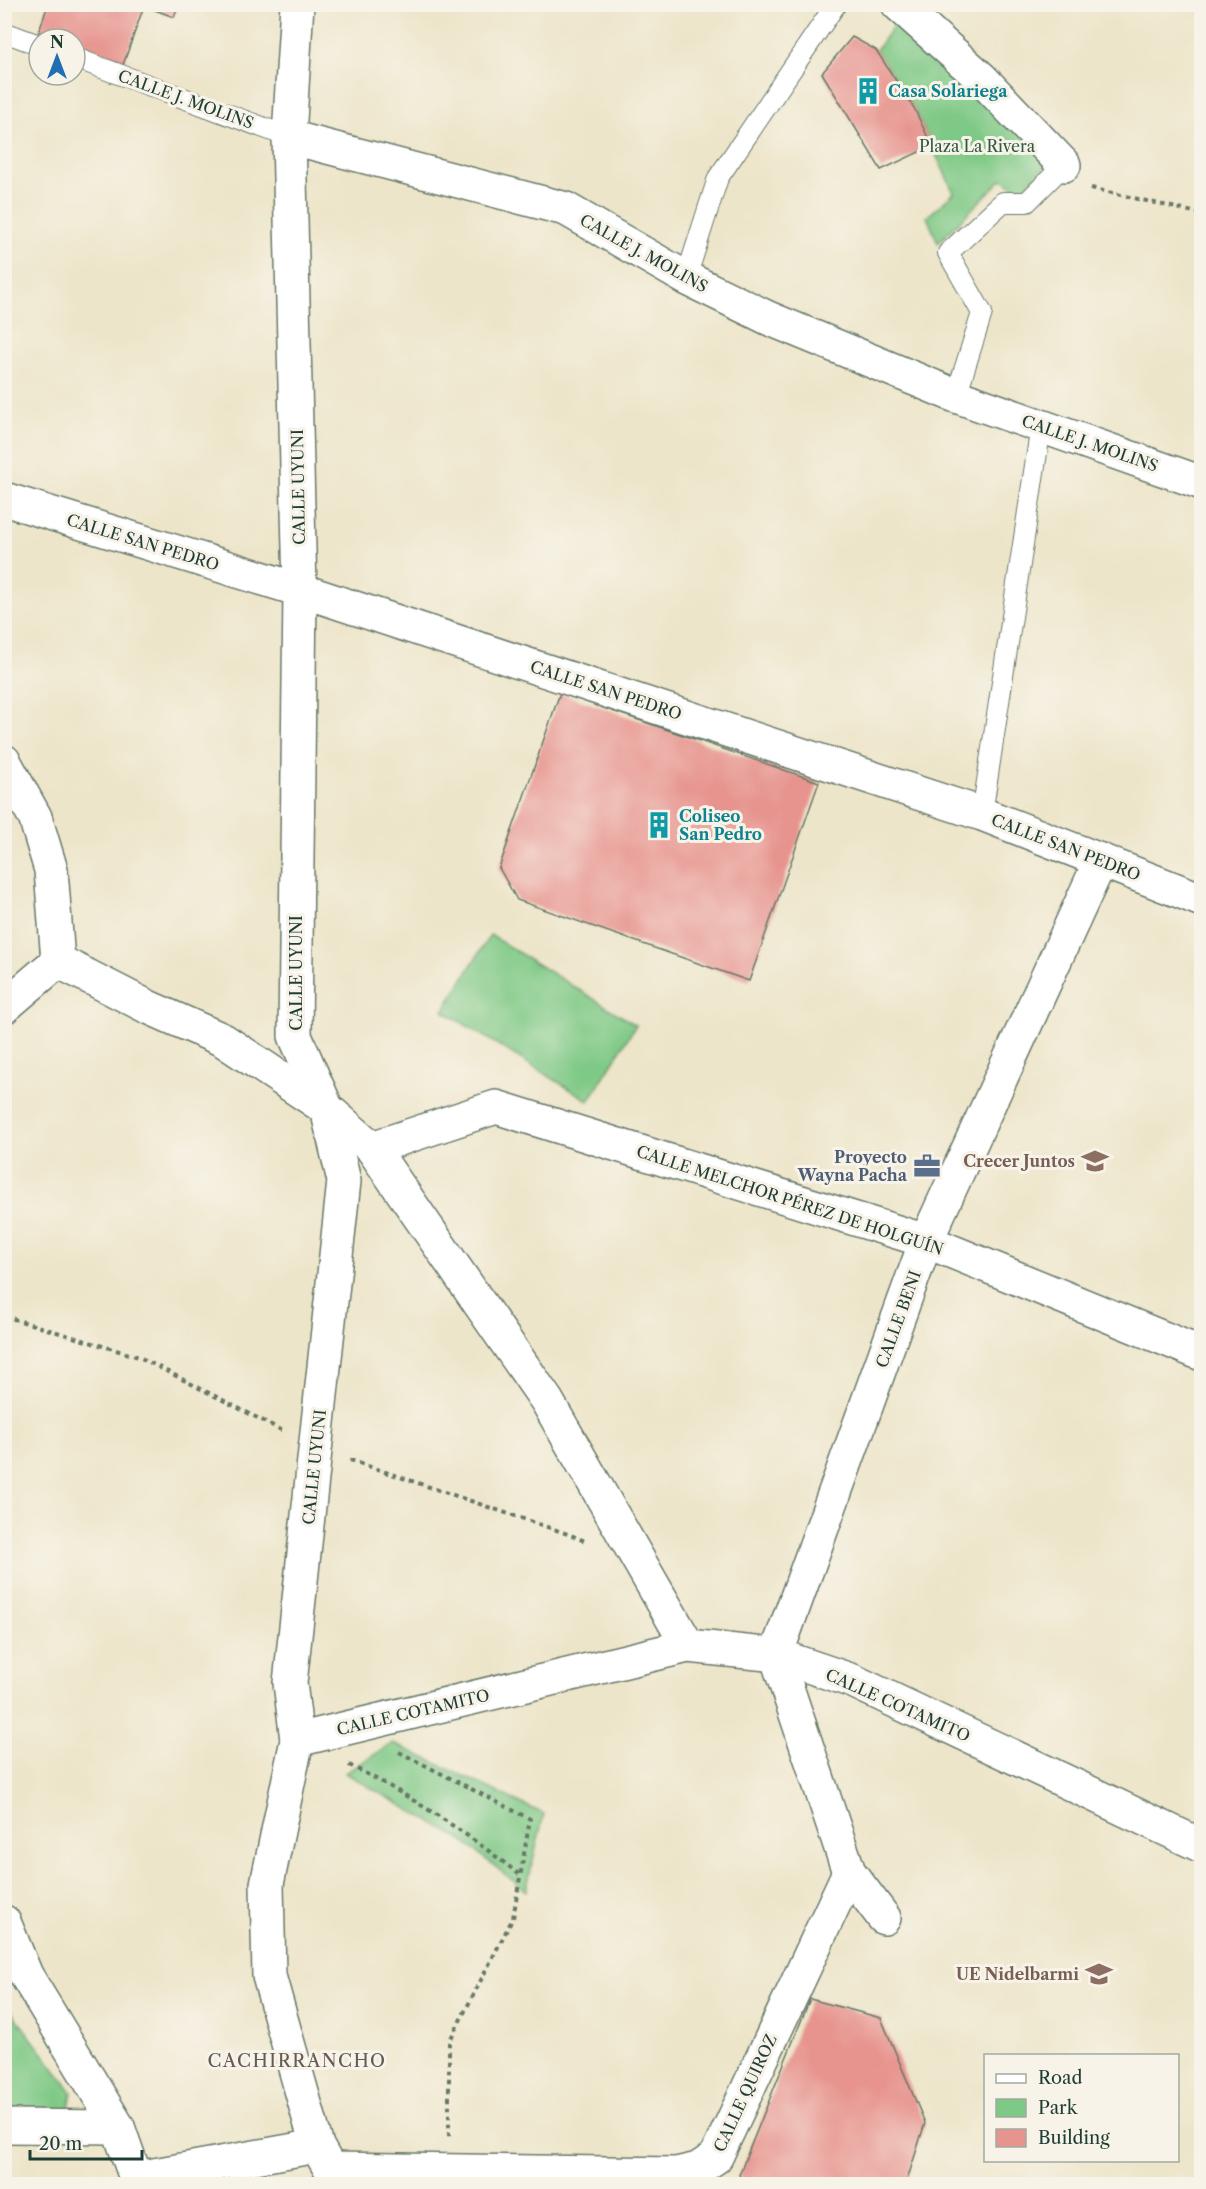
<svg xmlns="http://www.w3.org/2000/svg" width="1206" height="2189" viewBox="0 0 1206 2189" font-family="'Libre Caslon Text',serif">
<rect width="100%" height="100%" fill="#f7f3e8"/>
<filter id="ink" filterUnits="userSpaceOnUse"><feTurbulence type="fractalNoise" baseFrequency=".0167" numOctaves="2"/><feDisplacementMap in="SourceGraphic" scale="12" xChannelSelector="R" yChannelSelector="G"/><feConvolveMatrix kernelMatrix="1 2 1 2 8 2 1 2 1" color-interpolation-filters="sRGB"/></filter>
<filter id="wash" filterUnits="userSpaceOnUse"><feTurbulence type="fractalNoise" baseFrequency=".008" numOctaves="4" result="noise"/><feDisplacementMap in="SourceGraphic" scale="24" xChannelSelector="R" yChannelSelector="G"/><feGaussianBlur stdDeviation="1.35" result="paint"/><feColorMatrix in="noise" values="0 0 0 0 0 0 0 0 0 0 0 0 0 0 0 0 0 1.4 0 .05"/><feComposite in="paint" operator="in"/></filter>
<g filter="url(#wash)">
<rect width="100%" height="100%" fill="#ede5c9"/>
<g fill="#7fc986" stroke="#4f835d" stroke-width="1.5">
<path d="M902,14l149,147 -31,30 -18,-12 -64,64 -11,-26 27,-24 -40,-85 -38,-58z"/>
<path d="M490,935l146,90 -47,76 -146,-90z"/>
<path d="M393,1743l151,71 -18,77 -67,-53 -114,-65z"/>
<path d="M5,2011h6l61,81 -3,17 -15,4 -49,-1z"/>
</g>
<g id="blocks">
<g fill="#e7948f">
<path d="M48,4h131l-5,13 -30,-11 -21,59 -48,-17v-9h-25l-12,-4z"/>
<path d="M852,37l24,13 38,58 18,38 -51,24 -59,-97z"/>
<path d="M560,693l259,89 -70,199 -232,-81 -18,-32z"/>
<path d="M810,1999l71,19 44,105 -19,61h-162l-5,-9z"/>
</g>
</g>
</g>
<g filter="url(#ink)">
<use href="#blocks" fill-opacity="0" stroke="#677868" stroke-width="1.5"/>
<g fill="none" stroke-linecap="round" stroke-linejoin="round">
<defs>
<g id="service">
<path d="M4,32l35,13"/>
<path d="M75,58l214,79"/>
<path d="M686,278l32,-100 118,-174"/>
<path d="M956,396l26,-83 -34,-60 55,-51h24l37,-37"/>
<path d="M982,814l59,-388"/>
</g>
<g id="minor">
<path d="M297,4l-8,133 11,453 -5,446 32,73 17,72 -54,502 7,57 -30,144 2,92 48,170 13,23 346,5 22,-5 18,-12 133,-285"/>
<path d="M898,4l83,74 83,87"/>
<path d="M289,137l277,72 120,69 82,40 188,78 246,87"/>
<path d="M4,499l296,91 682,224 220,86"/>
<path d="M4,761l31,56 16,53 7,91"/>
<path d="M58,961l90,46 75,33 104,69 45,39 175,253 141,245"/>
<path d="M4,1007l54,-46"/>
<path d="M372,1148l124,-41 430,134 276,113"/>
<path d="M297,1740l391,-94 88,9 77,26 349,165"/>
<path d="M884,1918l-35,-46 -73,-217 150,-414 175,-381"/>
<path d="M4,1922l22,53 92,152 20,57"/>
<path d="M4,2126l114,1"/>
<path d="M137,2178l180,-32"/>
</g>
</defs>
<use href="#service" stroke="#677868" stroke-width="22"/>
<use href="#minor" stroke="#677868" stroke-width="36"/>
<g stroke="#677868" stroke-width="4" stroke-dasharray="4.5 4.5" stroke-linecap="butt">
<path d="M1091,188l111,26"/>
<path d="M4,1316l135,41 144,74"/>
<path d="M350,1460l218,74 19,8"/>
<path d="M399,1752l131,67 -17,99 -64,124v95"/>
<path d="M349,1765c61,30 118,68 171,110"/>
</g>
<use href="#service" stroke="#fff" stroke-width="20"/>
<use href="#minor" stroke="#fff" stroke-width="33"/>
</g>
</g>
<defs>
<symbol id="building-bare" viewBox="-9 -9 18 18"><path d="M-4-6H4V6H1V3H-1V6H-4ZM-2.5-4.3h1.7v1.8h-1.7ZM.8-4.3h1.7v1.8H.8ZM-2.5-1h1.7V.8h-1.7ZM.8-1h1.7V.8H.8Z" fill="#0f9aa8" stroke="#f7f3e8" stroke-width="2.5" paint-order="stroke"/></symbol>
<symbol id="school-bare" viewBox="-9 -9 18 18"><path d="M0-5L7-2L0 1L-7-2ZM-4 1L0 2.5L4 1V4Q0 6-4 4Z" fill="#8d6e63" stroke="#f7f3e8" stroke-width="2.5" paint-order="stroke"/></symbol>
<symbol id="office-bare" viewBox="-9 -9 18 18"><path d="M-6-3h4V-5.5h4V-3h4V5H-6ZM-1-4.5V-3h2v-1.5ZM-6 0V1H6V0Z" fill="#5c6f8a" stroke="#f7f3e8" stroke-width="2.5" paint-order="stroke"/></symbol>
</defs>
<g fill-rule="evenodd">
<use href="#building-bare" x="849" y="72" width="38" height="38"/>
<use href="#building-bare" x="640" y="806" width="38" height="38"/>
<use href="#school-bare" x="1076" y="1142" width="38" height="38"/>
<use href="#office-bare" x="908" y="1147" width="38" height="38"/>
<use href="#school-bare" x="1080" y="1955" width="38" height="38"/>
</g>
<g text-anchor="middle" dominant-baseline="central" stroke-width="6" stroke-linejoin="round" paint-order="stroke">
<g font-size="16" font-weight="bold" fill="#0d838f" stroke="#f7f3e8" text-anchor="start">
<text x="888" y="91">Casa Solariega</text>
<text x="679" y="816">Coliseo<tspan x="679" dy="18">San Pedro</tspan></text>
</g>
<g font-size="16" fill="#1f3d34" stroke="#f7f3e8">
<text transform="translate(186 99) rotate(20)">CALLE J. MOLINS</text>
<text transform="translate(644 253) rotate(29)">CALLE J. MOLINS</text>
<text transform="translate(1090 443) rotate(19)">CALLE J. MOLINS</text>
<text transform="translate(298 487) rotate(-91)">CALLE UYUNI</text>
<text transform="translate(143 542) rotate(17)">CALLE SAN PEDRO</text>
<text transform="translate(606 690) rotate(18)">CALLE SAN PEDRO</text>
<text transform="translate(1066 847) rotate(21)">CALLE SAN PEDRO</text>
<text transform="translate(296 973) rotate(-90)">CALLE UYUNI</text>
<text transform="translate(790 1200) rotate(18)">CALLE MELCHOR PÉREZ DE HOLGUÍN</text>
<text transform="translate(898 1319) rotate(-70)">CALLE BENI</text>
<text transform="translate(314 1467) rotate(-84)">CALLE UYUNI</text>
<text transform="translate(898 1705) rotate(24)">CALLE COTAMITO</text>
<text transform="translate(413 1712) rotate(-13)">CALLE COTAMITO</text>
<text transform="translate(745 2093) rotate(-65)">CALLE QUIROZ</text>
</g>
<g font-size="16" fill="#325944" stroke="#f7f3e8">
<text x="977" y="146">Plaza La Rivera</text>
</g>
<g font-size="16" font-weight="bold" fill="#4e5e75" stroke="#f7f3e8" text-anchor="end">
<text x="907" y="1157">Proyecto<tspan x="907" dy="18">Wayna Pacha</tspan></text>
</g>
<g font-size="16" font-weight="bold" fill="#785e54" stroke="#f7f3e8" text-anchor="end">
<text x="1075" y="1161">Crecer Juntos</text>
<text x="1079" y="1974">UE Nidelbarmi</text>
</g>
<g font-size="18" letter-spacing="1.5" fill="#655b54" stroke="#f7f3e8">
<text x="297" y="2061">CACHIRRANCHO</text>
</g>
</g>
<rect width="1206" height="2189" fill="none" stroke="#f7f3e8" stroke-width="24"/>
<rect x="984" y="2054" width="195" height="108" fill="#f7f3e8" stroke="#a1aaa0" stroke-width="1.5"/>
<rect x="996" y="2074" width="30" height="9" fill="#ffffff" stroke="#a1aaa0" stroke-width="1.5"/>
<text x="1038" y="2084" font-size="18" fill="#1f3d34">Road</text>
<rect x="996" y="2099" width="30" height="18" fill="#7fc986" stroke="#a1aaa0" stroke-width="1.5"/>
<text x="1038" y="2114" font-size="18" fill="#1f3d34">Park</text>
<rect x="996" y="2129" width="30" height="18" fill="#e7948f" stroke="#a1aaa0" stroke-width="1.5"/>
<text x="1038" y="2144" font-size="18" fill="#1f3d34">Building</text>
<g transform="translate(57 57)"><circle r="28" fill="#f7f3e8" stroke="#a1aaa0" stroke-width="1.5"/>
<path d="M0-4.5L10 22L0 15L-10 22Z" fill="#1f6fb2"/>
<text y="-9" font-size="16" font-weight="bold" text-anchor="middle" fill="#1f3d34">N</text>
</g>
<path d="M30 2150v9h112v-9" fill="none" stroke="#1f3d34" stroke-width="3"/>
<text x="39" y="2150" font-size="18" fill="#1f3d34" stroke="#f7f3e8" stroke-width="4.5" paint-order="stroke">20 m</text>
</svg>
